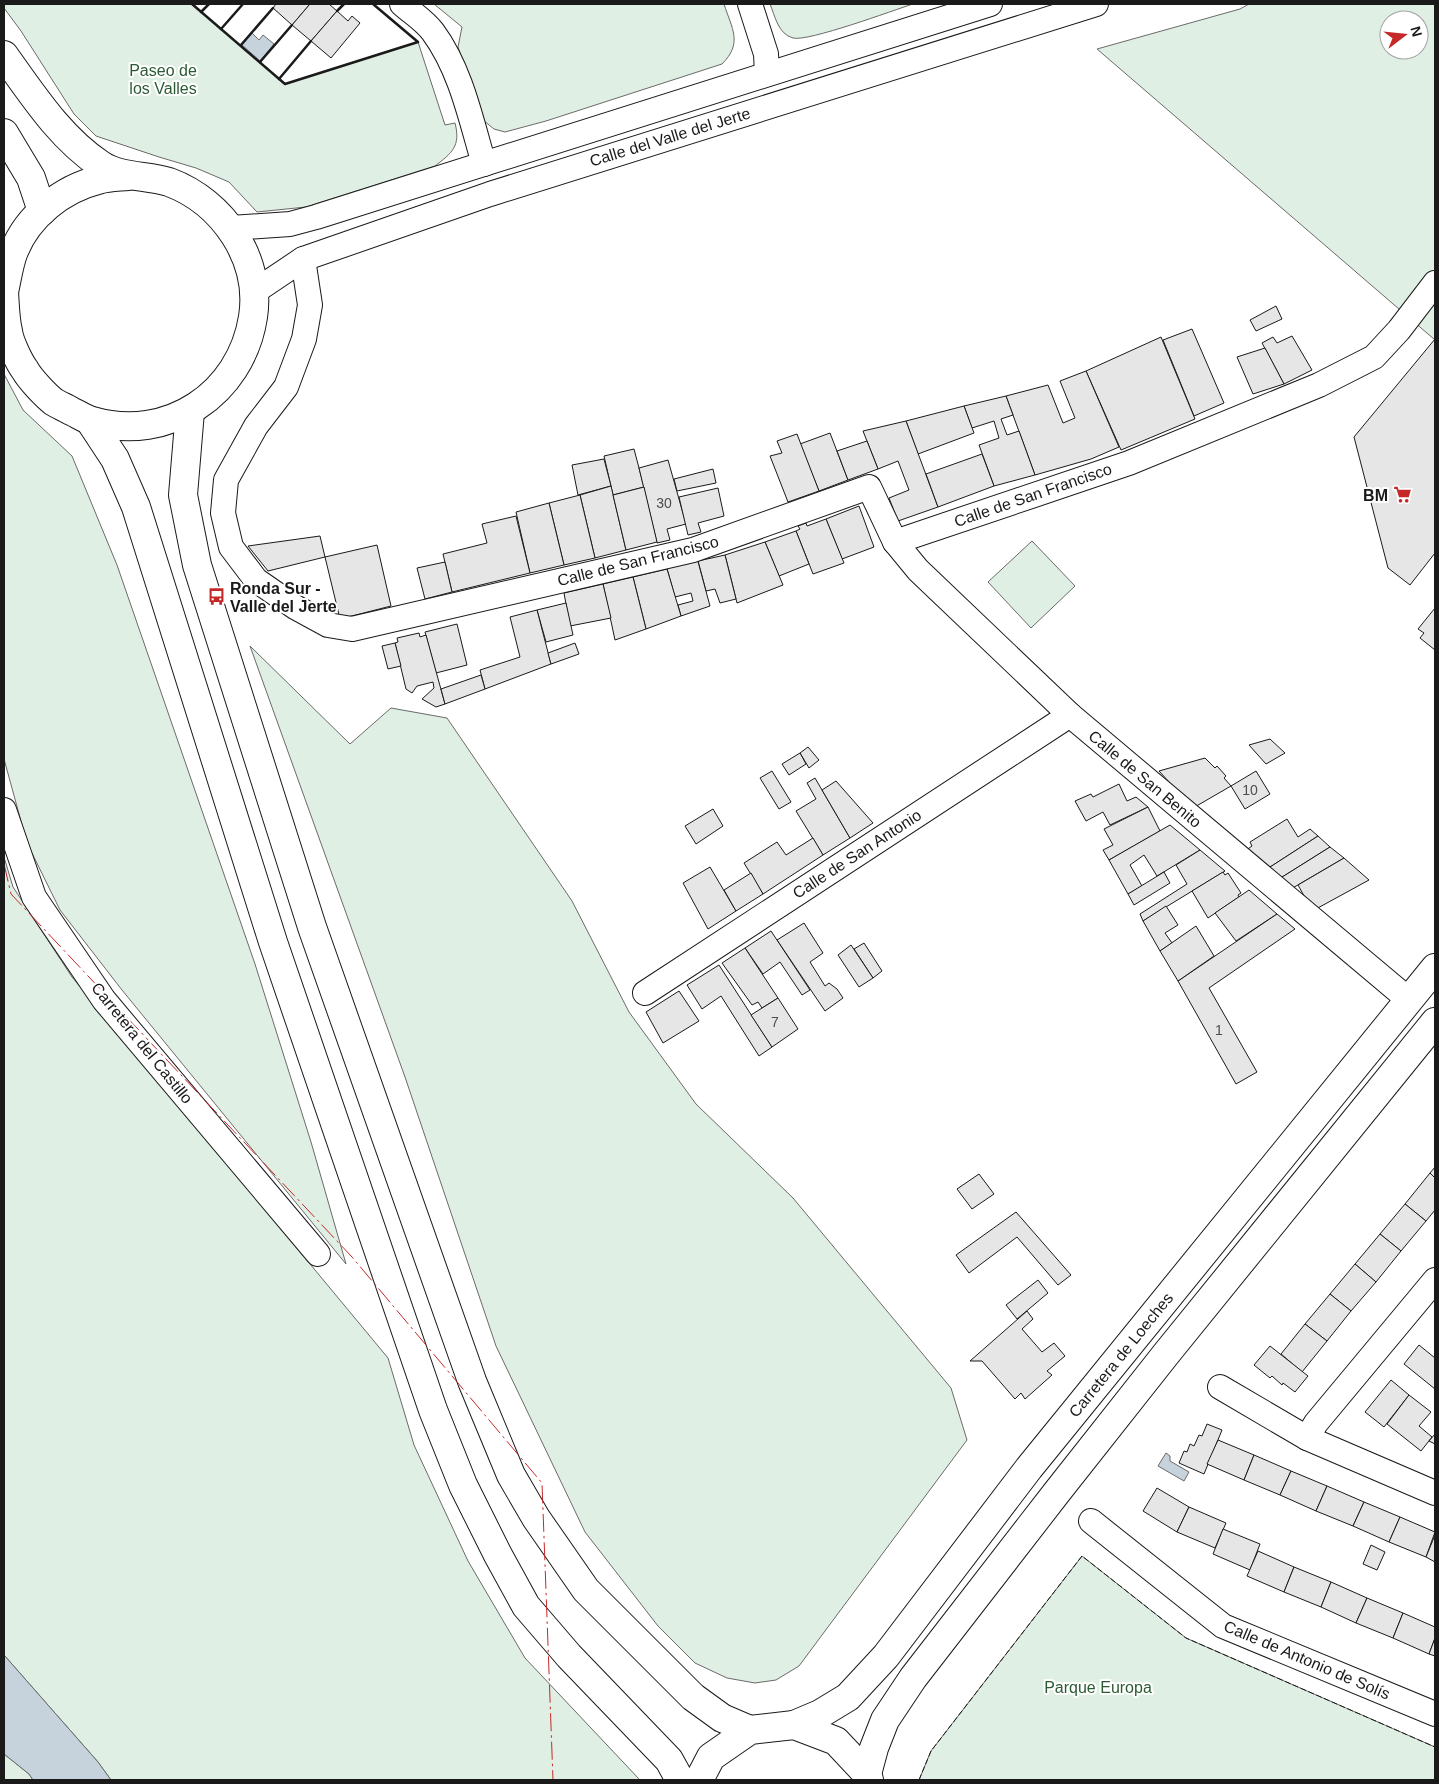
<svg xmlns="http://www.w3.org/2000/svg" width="1439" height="1784" viewBox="0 0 1439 1784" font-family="Arial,sans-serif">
<rect width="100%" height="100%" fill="#fff"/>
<g fill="#e0efe3" stroke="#6a6a6a" fill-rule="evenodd">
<path d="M4,4h188l93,80 133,-42 27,83 10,-2c6,23 -3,30 -20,43l-129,41 -49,5 -28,-30 -33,-14 -37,-11 -63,-21 -22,-22 -53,-83 -17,-23z"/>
<path d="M434,4h290c8,25 19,39 -2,60l-176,57 -41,11 -11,-3 -11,-9 -25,-73 4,-20z"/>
<path d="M770,4h143c-19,6 -105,38 -120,34 -15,-4 -18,-22 -23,-34z"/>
<path d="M1249,4h186v336l-338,-291 143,-40zM1389,20h30v30h-30z"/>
<path d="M4,374l19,36 49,46 45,109 138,399 56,178 35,122 -224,-274 -62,-80 -33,-67 -23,-84z"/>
<path d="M1032,541l43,45 -44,42 -43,-46z"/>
<path d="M250,646l100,98 41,-36 56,10 125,183 57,111 67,92 97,94 158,190 16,52 -168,226 -23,14 -21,3 -28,-5 -32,-15 -37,-37 -73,-94 -89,-186 -91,-269z"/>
<path d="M4,857l9,30 59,90 316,381 26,87 54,116 57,97 115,122h-529l-13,-18 -94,-107z"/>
<path d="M1082,1556l104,82 249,109v33h-516l12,-29z"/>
<path d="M4,1754l25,20 4,6h-29z"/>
</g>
<g fill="#c6d2dc" stroke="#6a6a6a">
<path d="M252,33l7,7 4,-5 11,9 -14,17 -18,-16z"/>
<path d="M1166,1453l4,3v5l19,11 -5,9 -26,-15z"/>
<path d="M4,1655l94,107 13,18h-78l-4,-6 -25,-20z"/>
</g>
<g fill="#e6e6e6" stroke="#1a1a1a">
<path d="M276,4h34l-18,21 -19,-17z"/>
<path d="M310,4h19l8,7 -26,30 -19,-16z"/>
<path d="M337,11l11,10 4,-5 8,7 -29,35 -20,-17z"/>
<path d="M1276,306l6,13 -26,12 -6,-11z"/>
<path d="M1192,329l32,74 -30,13 -31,-76z"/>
<path d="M1292,336l20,34 -28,14 -22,-41 11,-6 4,6z"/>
<path d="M1161,337l34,82 -74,31 -35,-79z"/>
<path d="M1435,339v214l-25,32 -22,-17 -34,-131z"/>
<path d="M1265,348l19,36 -31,10 -16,-37z"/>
<path d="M1086,371l33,76 -28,12 -56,16 -29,-79 42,-11 15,38 12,-5 -15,-37z"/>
<path d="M1006,396l7,19 -12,4 6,16 12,-4 16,44 -41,11 -15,-41 20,-7 -5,-17 -22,7 -8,-22z"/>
<path d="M964,406l10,27 -56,21 -12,-33z"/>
<path d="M906,421l32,86 -40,14 -9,-23 20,-8 -11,-29 -20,8 -15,-38z"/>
<path d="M830,433l18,47 -29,11 -19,-47z"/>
<path d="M797,434l22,57 -31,11 -18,-46 12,-3 -5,-12z"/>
<path d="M867,441l11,28 -30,11 -11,-29z"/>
<path d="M634,449l10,38 -31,8 -9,-39z"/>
<path d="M982,454l12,32 -56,21 -12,-33z"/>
<path d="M604,459l7,27 -33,9 -6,-30z"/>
<path d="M668,460l18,64 -19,5 3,11 -13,3 -18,-75z"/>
<path d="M713,469l3,14 -39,8 -3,-12z"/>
<path d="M611,486l15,64 -31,8 -15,-63z"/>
<path d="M644,487l13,55 -31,8 -13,-55z"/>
<path d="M718,488l6,28 -26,7 3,9 -13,3 -9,-38z"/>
<path d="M580,495l15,63 -31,7 -15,-62z"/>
<path d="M549,503l15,62 -34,8 -14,-61z"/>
<path d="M859,506l15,41 -32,12 -16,-40z"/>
<path d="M516,516l14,57 -78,19 -9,-38 44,-11 -5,-19z"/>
<path d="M826,519l18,44 -31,11 -17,-43 4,-2 -2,-3 8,-3 1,3z"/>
<path d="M796,531l13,33 -30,12 -14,-34z"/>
<path d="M320,536l5,21 -57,14 -20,-25z"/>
<path d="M765,542l18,43 -46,18 -12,-48z"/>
<path d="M377,545l14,61 -51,13 -15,-62z"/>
<path d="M725,555l11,44 -16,4 -5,-14 -9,2 -8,-30z"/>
<path d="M697,558l13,48 -29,10 -3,-11 15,-4 -2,-8 -16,4 -9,-32z"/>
<path d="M445,562l7,30 -27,7 -8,-31z"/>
<path d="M667,569l14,47 -35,13 -13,-52z"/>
<path d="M633,577l13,52 -31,11 -12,-56z"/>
<path d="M603,584l8,34 -41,8 -6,-33z"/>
<path d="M566,603l7,32 -27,7 -9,-32z"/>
<path d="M1435,608v42l-15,-12 4,-5 -6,-4z"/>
<path d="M537,610l14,54 -66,25 -5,-19 40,-13 -10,-40z"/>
<path d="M457,624l10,41 -31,8 -11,-41z"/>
<path d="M419,633l1,4 6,-2 19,69 -9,3 -14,-8 12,-11 -1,-6 -16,4 -5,7 -6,-4 -11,-46 3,-1 -1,-4z"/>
<path d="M395,643l6,23 -13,3 -6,-23z"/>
<path d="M575,643l4,11 -28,10 -3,-11z"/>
<path d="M481,675l4,14 -40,15 -4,-15z"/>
<path d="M1270,739l15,14 -19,11 -17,-19z"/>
<path d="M808,747l11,13 -10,8 -9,-15z"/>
<path d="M800,753l6,11 -17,11 -7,-11z"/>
<path d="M1205,758l10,10 2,-2 9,10 -2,2 7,8 -38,22 -34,-37z"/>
<path d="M772,771l19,31 -12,7 -19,-31z"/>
<path d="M1256,771l14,23 -25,15 -14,-23z"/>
<path d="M815,778l35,60 -27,17 -27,-44 20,-12 -9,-16z"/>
<path d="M836,781l37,42 -23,15 -28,-48z"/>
<path d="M1119,784l8,17 9,-4 12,10 -38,18 -7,-13 -17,9 -11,-20 16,-7 2,3z"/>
<path d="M1148,807l12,24 -51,29 -6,-10 10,-5 -9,-16z"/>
<path d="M713,809l10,17 -27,18 -11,-18z"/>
<path d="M1287,819l11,18 12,-8 8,7 -51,33 -22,-18 7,-5 -2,-4z"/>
<path d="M1170,825l30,25 -43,26 -13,-21 -14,10 12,21 -14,8 -19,-34z"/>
<path d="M1318,836l12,11 -51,32 -12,-10z"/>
<path d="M813,838l10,17 -60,39 -19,-31 33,-21 9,13z"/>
<path d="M1330,847l14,11 -53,31 -12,-10z"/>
<path d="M1200,850l25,21 -82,50 -3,-7 47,-30 -11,-19z"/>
<path d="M1344,858l25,22 -53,29 -8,-6 -10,-18z"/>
<path d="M710,867l26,44 -28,18 -25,-46z"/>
<path d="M1164,872l6,11 -36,22 -6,-11z"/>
<path d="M1223,872l2,3 3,-2 13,20 -3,2 1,2 -31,21 -16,-27z"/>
<path d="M751,873l12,21 -27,17 -12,-21z"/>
<path d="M1249,890l28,24 -41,27 -21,-28z"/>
<path d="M1166,906l12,19 -13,8 7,10 -12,8 -17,-30z"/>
<path d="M1277,914l18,15 -86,59 48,84 -21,12 -58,-103z"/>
<path d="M804,923l19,30 -13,9 15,24 4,-3 8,6 6,9 -18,13 -48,-71z"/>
<path d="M1196,926l18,30 -36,25 -18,-30z"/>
<path d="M771,931l39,59 -8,5 -22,-33 -17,12 -18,-26z"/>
<path d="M864,943l18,28 -9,7 -19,-29z"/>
<path d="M851,945l22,33 -14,9 -21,-32z"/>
<path d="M745,948l33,50 -16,10 -4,-6 -6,3 -30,-42z"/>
<path d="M719,965l53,82 -13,9 -38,-60 -19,13 -15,-24z"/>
<path d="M679,991l20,30 -36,22 -17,-31z"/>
<path d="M778,998l20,31 -26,18 -21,-32z"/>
<path d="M1435,1167v11l-5,-5z"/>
<path d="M1430,1173l5,5v32l-9,11 -21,-17z"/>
<path d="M979,1174l15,20 -22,15 -15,-20z"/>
<path d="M1405,1204l21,17 -25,30 -21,-17z"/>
<path d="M1016,1212l55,63 -13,10 -41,-48 -48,36 -13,-18z"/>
<path d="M1380,1234l21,17 -25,31 -21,-18z"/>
<path d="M1355,1264l21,18 -25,29 -21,-17z"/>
<path d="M1038,1280l10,13 -31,26 -11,-14z"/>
<path d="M1330,1294l21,17 -24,30 -22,-17z"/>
<path d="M1027,1311l6,8 -11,10 20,23 12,-9 11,13 -18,15 5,4 -27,24 -4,-6 -6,6 -33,-38h-12z"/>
<path d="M1305,1324l22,17 -25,31 -21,-18z"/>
<path d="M1419,1345l16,13v31l-31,-25z"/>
<path d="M1270,1346l38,30 -13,16 -12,-9 -1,2 -10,-9 -2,2 -16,-13z"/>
<path d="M1391,1380l18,15 -25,32 -19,-15z"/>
<path d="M1409,1395l22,17 -12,14 13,11 -11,14 -34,-27z"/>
<path d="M1207,1424l15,6 -18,44 -25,-11 5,-12 3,1 3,-8 4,2 5,-11 3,1z"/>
<path d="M1435,1434v10l-6,-3z"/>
<path d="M1218,1440l36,15 -10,25 -37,-16z"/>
<path d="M1254,1455l37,16 -11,24 -36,-15z"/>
<path d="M1291,1471l36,15 -11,25 -36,-16z"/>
<path d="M1327,1486l37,16 -11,24 -37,-15z"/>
<path d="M1157,1488l32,19 -12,25 -34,-21z"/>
<path d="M1364,1502l36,15 -11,25 -36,-16z"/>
<path d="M1189,1507l37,16 -11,25 -38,-16z"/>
<path d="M1400,1517l35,15 -9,25 -37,-15z"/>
<path d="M1223,1529l37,15 -10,26 -37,-16z"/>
<path d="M1435,1535v27l-9,-5z"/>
<path d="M1371,1545l14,7 -8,18 -14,-6z"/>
<path d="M1258,1551l36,16 -10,25 -37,-16z"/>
<path d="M1294,1567l37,15 -10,25 -37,-15z"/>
<path d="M1331,1582l36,16 -11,25 -35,-16z"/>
<path d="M1367,1598l36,15 -10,25 -37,-15z"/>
<path d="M1403,1613l32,14v11l-6,16 -36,-16z"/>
<path d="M1435,1638v18l-6,-2z"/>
</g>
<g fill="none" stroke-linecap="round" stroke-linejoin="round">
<defs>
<g id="street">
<path d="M402,4c10,9 23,17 31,28 28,38 38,88 51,132"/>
<path d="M750,4l16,50 1,20"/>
<path d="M231,228l59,-4 26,-7 674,-213"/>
<path d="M303,259l7,46 -6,34 -18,48 -30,39 -30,54 -3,33 8,34 25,33 39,27 33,18 24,4 341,-79 176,-63 26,55 23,28 152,145 339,285"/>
<path d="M254,292l49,-33 187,-65 606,-190"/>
<path d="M895,542l234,-79 190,-78 55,-28 25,-27 36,-47"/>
<path d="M4,810l30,87 70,103 214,254"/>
<path d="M645,993l425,-278"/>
<path d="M1220,1387l87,51 128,55"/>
<path d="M1307,1438l9,-15 119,-143"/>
<path d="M1091,1521l132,105 212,88"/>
</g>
<g id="secondary">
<path d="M4,55c28,39 56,83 97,110 20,13 46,10 68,17 54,20 93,77 84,135 -12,77 -85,126 -161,104 -7,-2 -14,-7 -21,-10 -5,-3 -12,-6 -17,-9 -8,-6 -24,-23 -29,-32 -6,-8 -16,-29 -17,-39 -3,-12 -3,-26 -4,-39"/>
<path d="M4,133l27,45 11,33"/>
<path d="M4,292c3,-13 5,-29 10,-41 14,-35 48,-62 84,-71 9,-3 20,-3 30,-4"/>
<path d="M190,411l-7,84 14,70 115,362 160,454 39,94 25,43 50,72 107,107 29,21 28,12"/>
<path d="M90,421l25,38 21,48 137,435 160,468 30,75 35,70 28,51 43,50 100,104 11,20"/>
</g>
<g id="primary">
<path d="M794,1725l26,-11 28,-17 38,-41 143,-188 406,-500"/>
<path d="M867,1774l7,-26 11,-28 28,-42 144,-186 109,-138 269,-332"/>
<path d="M699,1780l12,-23 39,-27 44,-5 42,16 31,33 2,6"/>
</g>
</defs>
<use href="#street" stroke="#1a1a1a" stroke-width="26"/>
<use href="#secondary" stroke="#1a1a1a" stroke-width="30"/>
<use href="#primary" stroke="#1a1a1a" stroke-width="30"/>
<use href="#street" stroke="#fff" stroke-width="24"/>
<use href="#secondary" stroke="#fff" stroke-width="28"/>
<use href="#primary" stroke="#fff" stroke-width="28"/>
<path stroke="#1a1a1a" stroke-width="1" stroke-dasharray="6 2.5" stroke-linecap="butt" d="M919,1780l12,-29 151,-195 104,82 249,109"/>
<g stroke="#1a1a1a" stroke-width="2.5">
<path d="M192,4l93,80 133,-42 -45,-38"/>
<path d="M337,11l7,-7"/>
<path d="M201,12l8,-8"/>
<path d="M221,29l22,-25"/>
<path d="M241,45l32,-37"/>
<path d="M260,62l32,-37"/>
<path d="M279,79l32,-38"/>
</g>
<path stroke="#c62828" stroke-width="1" stroke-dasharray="18 4 2.5 4" stroke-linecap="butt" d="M4,864l7,30 341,363 190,226 11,297"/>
</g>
<defs>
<symbol id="supermarket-bare" viewBox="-9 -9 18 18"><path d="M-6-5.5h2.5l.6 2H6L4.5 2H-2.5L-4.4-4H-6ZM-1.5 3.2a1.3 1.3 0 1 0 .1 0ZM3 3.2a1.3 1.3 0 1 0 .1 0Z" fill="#c62828" stroke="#fff" stroke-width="2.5" paint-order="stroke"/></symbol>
<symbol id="bus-bare" viewBox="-9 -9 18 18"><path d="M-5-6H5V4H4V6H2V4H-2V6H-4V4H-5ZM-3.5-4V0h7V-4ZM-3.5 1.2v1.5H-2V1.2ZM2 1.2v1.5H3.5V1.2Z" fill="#c62828" stroke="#fff" stroke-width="2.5" paint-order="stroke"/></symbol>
</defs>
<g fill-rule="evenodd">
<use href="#supermarket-bare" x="1390" y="482" width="25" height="25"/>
<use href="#bus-bare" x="204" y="584" width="25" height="25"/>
</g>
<g text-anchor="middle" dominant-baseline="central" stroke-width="4" stroke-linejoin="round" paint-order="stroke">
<g font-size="14" fill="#4d4d4d">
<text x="664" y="503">30</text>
<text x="1250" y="790">10</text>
<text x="775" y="1022">7</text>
<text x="1219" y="1030">1</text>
</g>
<g font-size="16" fill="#2b5a34" stroke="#fff">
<text x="163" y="70">Paseo de<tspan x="163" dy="18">los Valles</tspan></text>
<text x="1098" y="1687">Parque Europa</text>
</g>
<g font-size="16" fill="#1a1a1a" stroke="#fff">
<text transform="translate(670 137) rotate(-17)">Calle del Valle del Jerte</text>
<text transform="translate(1033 495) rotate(-19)">Calle de San Francisco</text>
<text transform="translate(638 561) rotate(-14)">Calle de San Francisco</text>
<text transform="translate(1145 779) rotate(40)">Calle de San Benito</text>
<text transform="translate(857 854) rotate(-33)">Calle de San Antonio</text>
<text transform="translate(142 1043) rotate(51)">Carretera del Castillo</text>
<text transform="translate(1121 1355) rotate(-51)">Carretera de Loeches</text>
<text transform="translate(1307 1660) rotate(23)">Calle de Antonio de Solís</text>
</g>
<g font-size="16" font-weight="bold" fill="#1a1a1a" stroke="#fff" text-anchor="end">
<text x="1388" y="495">BM</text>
<text x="230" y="588" text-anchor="start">Ronda Sur -<tspan x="230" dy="18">Valle del Jerte</tspan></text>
</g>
</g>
<rect width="1439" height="1784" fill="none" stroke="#1a1a1a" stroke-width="10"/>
<g transform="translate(1404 35) rotate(74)"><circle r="24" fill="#ffffff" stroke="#a3a3a3"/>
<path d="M0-4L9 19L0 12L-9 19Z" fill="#c62828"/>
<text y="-8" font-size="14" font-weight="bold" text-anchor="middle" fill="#1a1a1a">N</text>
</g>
</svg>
